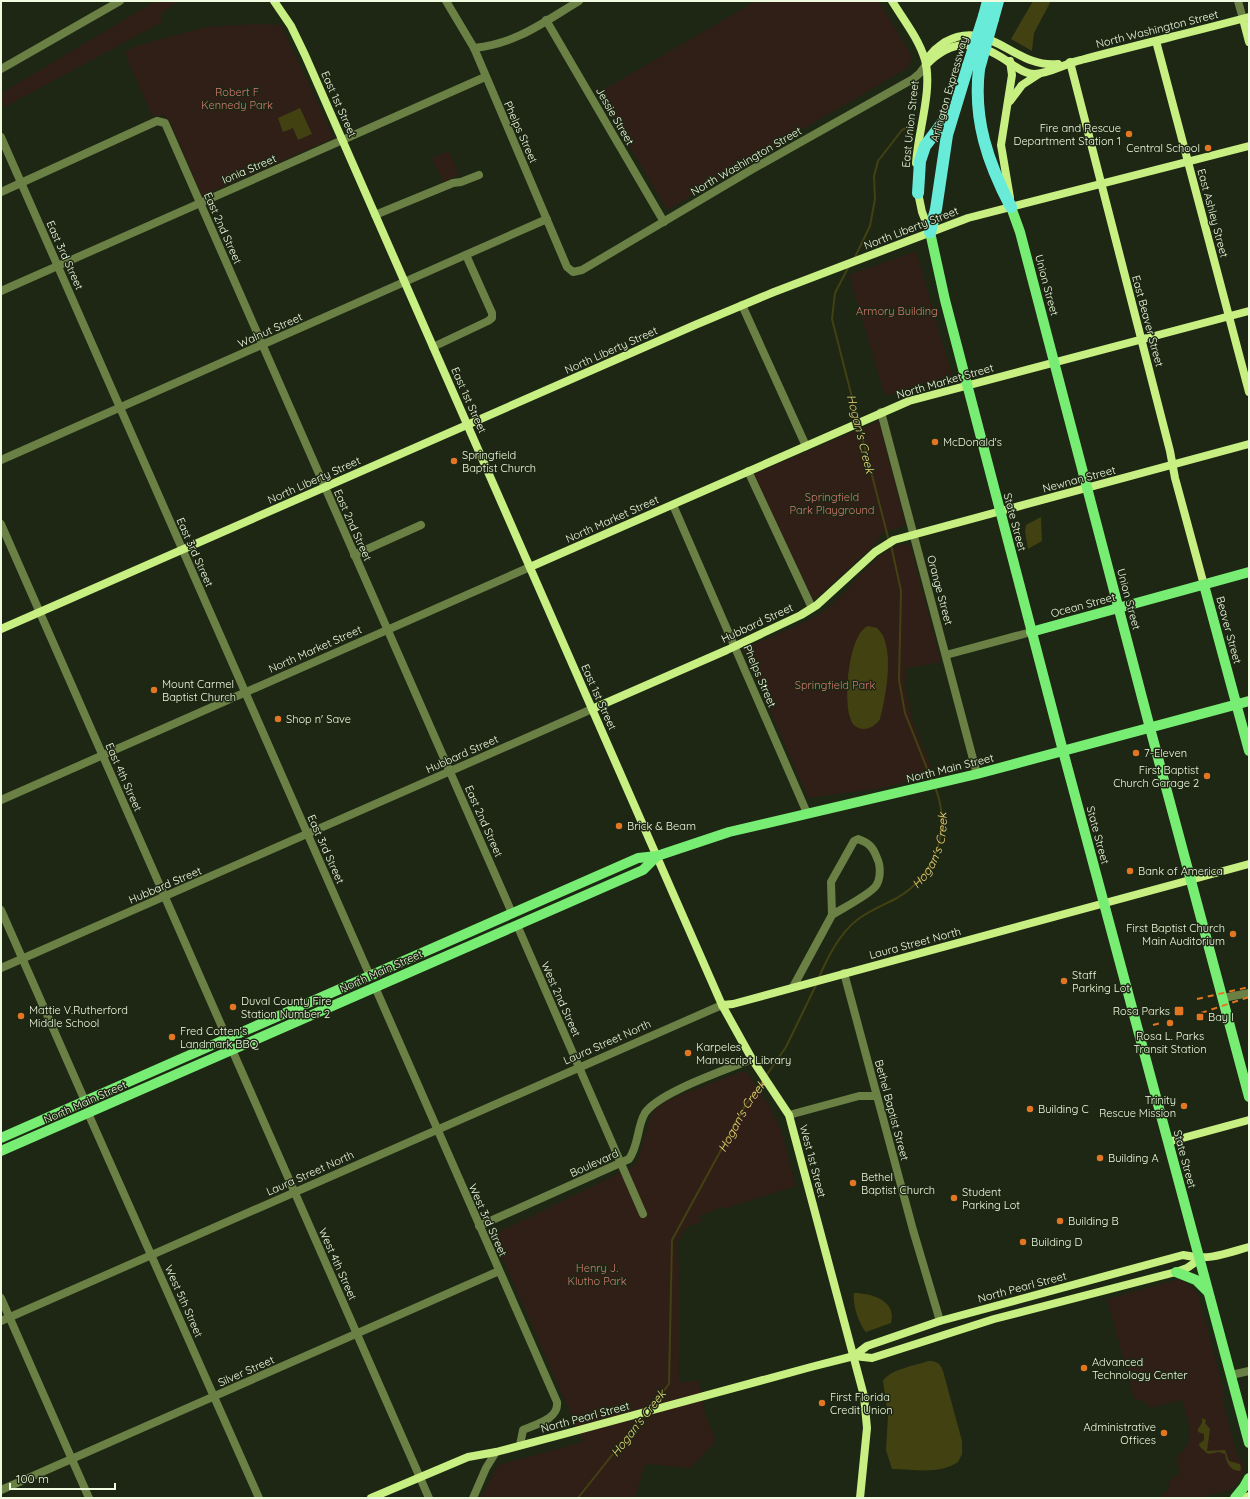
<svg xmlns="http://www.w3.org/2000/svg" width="1250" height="1499" viewBox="0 0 1250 1499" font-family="Quicksand,sans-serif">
<rect width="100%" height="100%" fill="#1d2714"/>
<g fill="#301f17">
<path d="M156,1h22l-16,12v9l-159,86 -2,-15z"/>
<path d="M756,1h123l33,56 -3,10 -242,143 -69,-117z"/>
<path d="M256,24l25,1 53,113 -132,58 -32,-74 -6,-7 -11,2 -29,-65 15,-7 67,-18z"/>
<path d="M449,151l10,24 -16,7 -11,-24z"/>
<path d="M916,251l36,124 -67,21 -36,-121z"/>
<path d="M879,421l26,102 -2,3 -20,7 -12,15 -52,48 -6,4 -59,-126z"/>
<path d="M907,543l4,4 30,115 -36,7 1,21 7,32 21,52 -51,14 -75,10 -65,-149c25,-11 52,-21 75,-34 33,-20 50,-63 89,-72z"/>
<path d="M740,1072h7l22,33 12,25 15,56 -69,22 -5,-1 -22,9 1,6 -14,5 -10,16 3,46 -1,93 20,-1 6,32 11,28 -25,27 -46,-4 -10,34h-154l17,-33 85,-23 -86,-196 -1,-11 7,-5 133,-65 16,-52 13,-12z"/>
<path d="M1180,1279l13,9 6,9 25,93v16l13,49 6,9 1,7 -10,17 -5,2 -29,8h-42l10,-7 2,-11 10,-6 -4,-17c23,-17 12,-34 6,-57l-31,8 -6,-6 -11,-4 -27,-99z"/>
</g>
<g fill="#424112">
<path d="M1033,1h18l-17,32 -2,18 -21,-12z"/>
<path d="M300,108l12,26 -14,6 -5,-12 -10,4 -5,-14z"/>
<path d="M1041,517l1,24 -14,8 -3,-18 1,-6z"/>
<path d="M868,626l9,2c19,16 9,69 3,91 -7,12 -26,15 -30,-2 -6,-19 -2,-82 18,-91z"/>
<path d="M854,1293c18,0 43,8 37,30l-25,9c-7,-7 -14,-29 -12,-39z"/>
<path d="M928,1361c9,0 12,2 15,10l19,70v13l-4,8c-19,13 -44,7 -66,7l-6,-19 2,-34 -5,-35c7,-12 32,-15 45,-20z"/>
<path d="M1202,1418l4,2 -1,3 5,6 -3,22 18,-1 4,11 11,3 1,4 -1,3c-10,0 -14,-9 -15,-17l-6,-2 -11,2 -8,-7 -1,-3 5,-4v-6l-6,-2v-3l4,-6z"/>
</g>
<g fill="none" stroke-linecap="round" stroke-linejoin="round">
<g stroke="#424112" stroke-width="2">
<path d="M854,259l16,-33 5,-27 -1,-23 4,-15 24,-31 4,-2h6"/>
<path d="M849,266l-14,27 -3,26 26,102"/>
<path d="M859,425l30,116"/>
<path d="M891,545l10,46 -2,89 6,33 27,68"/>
<path id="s1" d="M819,977c9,-20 20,-43 38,-57 13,-10 27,-15 40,-22 39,-23 55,-69 38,-111"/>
<path d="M766,1076l20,-29 30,-62"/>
<path id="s2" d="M650,1408l19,-24 3,-144 74,-136 17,-23"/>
<path d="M578,1498l65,-82"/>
</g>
<g stroke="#6a8045" stroke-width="8">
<path d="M446,1l28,47 93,219 6,5 9,-2 169,-100 162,-91 7,-6 6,-8"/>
<path d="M1238,1l5,18"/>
<path d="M546,20l118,202"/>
<path d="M474,48c44,-5 68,-25 105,-47"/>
<path d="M1,69l119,-68"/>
<path d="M1,137l369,839"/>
<path d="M1,192l156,-71 8,2 347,790"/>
<path d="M375,215l78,-32 8,-1 18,-7"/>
<path d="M1,291l484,-214"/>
<path d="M742,305l64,141"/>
<path d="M433,347l55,-26 4,-3v-5l-26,-58"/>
<path d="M881,412l96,362"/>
<path d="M1,460l546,-241"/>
<path d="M748,471l64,137"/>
<path d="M673,505l134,308"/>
<path d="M1,524l428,974"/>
<path d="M354,555l67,-30"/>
<path d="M946,655l85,-23"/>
<path d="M1,800l529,-233"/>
<path d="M1,910l84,191"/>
<path d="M517,925l126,289"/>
<path d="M1,968l591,-259"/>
<path d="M844,973l69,257 27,91"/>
<path d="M375,987l182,415c2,17 -21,22 -34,28l-3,15"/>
<path d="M793,987l39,-72 -1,-33 23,-41 4,-2c11,4 15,8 19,19 4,8 4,22 -2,29 -8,9 -32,21 -43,28"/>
<path d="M1223,998l26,-5"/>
<path d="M88,1113l171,385"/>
<path d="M789,1115l70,-19h17"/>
<path d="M479,1226l150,-67c10,-14 8,-33 16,-46 14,-21 81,-43 107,-54"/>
<path d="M1,1298l88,200"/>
<path d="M1,1321l721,-316"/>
<path d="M1231,1375l18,-4"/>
<path d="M1,1490l498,-219"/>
<path d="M473,1498l13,-30 10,-16"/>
</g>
<g stroke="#c7ef81" stroke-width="8">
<path d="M274,1l17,25 14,29 417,950 30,54 37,56 75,281 3,32 -7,70"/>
<path d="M892,1c11,18 27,38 33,59 8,30 -7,71 -9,103"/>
<path d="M1243,19l6,23"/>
<path d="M1156,41l93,351"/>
<path d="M928,59c4,-8 10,-12 17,-17 45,-25 69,27 113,22"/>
<path d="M1070,62l100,389 5,27 29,107"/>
<path d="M926,65c26,-27 50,-25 81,-4 8,5 17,13 27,13 15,0 32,-11 47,-14 56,-15 112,-28 168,-43"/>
<path d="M1010,101l12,-16 17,-11"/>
<path d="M917,188l5,24 8,20"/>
<path d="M1010,198l-9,-53 11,-70 -2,-14"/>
<path d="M530,567l379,-166 340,-90"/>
<path d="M1,629l694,-304 79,-33 194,-74 281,-72"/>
<path d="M592,709l135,-59 74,-35 16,-10 58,-53 19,-12 355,-96"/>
<path d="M722,1005l11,-1 516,-140"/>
<path d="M1168,1142l81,-22"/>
<path d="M854,1356l13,-10 73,-25 243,-66c26,6 41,-1 66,-8"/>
<path d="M371,1498l97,-41 28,-5 68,-18 247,-67 43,-11 18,2 122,-39 182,-47 11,-4 13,-9"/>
<path d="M1243,1498l6,-2"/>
</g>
<g stroke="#78ed73" stroke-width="10">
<path d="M1011,207l9,25 130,496 99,369"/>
<path d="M930,232l15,68 118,451 186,692"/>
<path d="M1204,585l45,166"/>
<path d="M1031,632l218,-60"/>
<path d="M1,1138l637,-280 19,-2 72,-24 248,-58 272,-73"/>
<path d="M1,1151l642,-281 14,-14"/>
<path d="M1176,1272l20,8 11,11"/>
<path d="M1235,1498l9,-11 5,-9"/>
</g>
<g stroke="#68ecd9" stroke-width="12">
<path d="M984,16l4,-15"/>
<path d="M993,19l5,-18"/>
<path d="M979,69c-6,51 9,94 32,138"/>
<path d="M918,193l2,-32 5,-15 26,-34"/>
<path d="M930,232l6,-23 11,-74 21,-69"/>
</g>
<g stroke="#e37622" stroke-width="2" stroke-dasharray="6 5" stroke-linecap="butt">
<path d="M1197,999l52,-12"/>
<path d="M1150,1012l8,-2"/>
<path d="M1201,1013l48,-16"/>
<path d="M1153,1025l8,-2"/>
</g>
<g stroke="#68ecd9" stroke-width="12">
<path d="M968,66l16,-50"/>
<path d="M979,69l14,-50"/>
</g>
</g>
<g fill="#e37622" stroke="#1d2714" stroke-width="1.5">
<circle cx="1129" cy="134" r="4"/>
<circle cx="1208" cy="148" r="4"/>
<circle cx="935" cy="442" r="4"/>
<circle cx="454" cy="461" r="4"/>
<circle cx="154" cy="690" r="4"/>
<circle cx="278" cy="719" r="4"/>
<circle cx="1136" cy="753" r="4"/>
<circle cx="1207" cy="776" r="4"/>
<circle cx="619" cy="826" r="4"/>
<circle cx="1130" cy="871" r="4"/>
<circle cx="1233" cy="934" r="4"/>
<circle cx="1064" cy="981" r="4"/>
<circle cx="233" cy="1007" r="4"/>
<rect x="1174" y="1006" width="10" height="10" rx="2"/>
<circle cx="21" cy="1016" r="4"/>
<rect x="1196" y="1013" width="8" height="8" rx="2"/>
<circle cx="1170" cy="1023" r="4"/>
<circle cx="172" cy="1037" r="4"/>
<circle cx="688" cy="1053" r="4"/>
<circle cx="1184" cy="1106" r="4"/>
<circle cx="1030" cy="1109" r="4"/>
<circle cx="1100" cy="1158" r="4"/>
<circle cx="853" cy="1183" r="4"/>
<circle cx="954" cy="1198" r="4"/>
<circle cx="1060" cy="1221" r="4"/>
<circle cx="1023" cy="1242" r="4"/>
<circle cx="1084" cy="1368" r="4"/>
<circle cx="822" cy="1403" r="4"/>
<circle cx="1164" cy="1433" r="4"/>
</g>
<g text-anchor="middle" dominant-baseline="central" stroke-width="3" stroke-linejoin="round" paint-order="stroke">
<g font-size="11" fill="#eefbde" stroke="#1d2714">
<text transform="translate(1157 29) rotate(-14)">North Washington Street</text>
<text transform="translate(949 89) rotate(-74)">Arlington Expressway</text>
<text transform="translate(339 104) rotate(66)">East 1st Street</text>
<text transform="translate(615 116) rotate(60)">Jessie Street</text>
<text transform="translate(910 124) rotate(-84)">East Union Street</text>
<text transform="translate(521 132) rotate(66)">Phelps Street</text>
<text transform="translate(746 161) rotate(-30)">North Washington Street</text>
<text transform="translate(249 169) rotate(-23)">Ionia Street</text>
<text transform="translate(1213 213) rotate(75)">East Ashley Street</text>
<text transform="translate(223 228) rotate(66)">East 2nd Street</text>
<text transform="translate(911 228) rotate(-21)">North Liberty Street</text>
<text transform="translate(65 255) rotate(66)">East 3rd Street</text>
<text transform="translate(1047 285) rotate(75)">Union Street</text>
<text transform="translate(1148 321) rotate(75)">East Beaver Street</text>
<text transform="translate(270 330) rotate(-24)">Walnut Street</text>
<text transform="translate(611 350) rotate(-24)">North Liberty Street</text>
<text transform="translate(945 381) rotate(-16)">North Market Street</text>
<text transform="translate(469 400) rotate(66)">East 1st Street</text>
<text transform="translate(1079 479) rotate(-15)">Newnan Street</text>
<text transform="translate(314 480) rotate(-24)">North Liberty Street</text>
<text transform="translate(612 519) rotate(-24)">North Market Street</text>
<text transform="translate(1015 522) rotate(75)">State Street</text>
<text transform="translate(353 525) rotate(66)">East 2nd Street</text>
<text transform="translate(195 552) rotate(66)">East 3rd Street</text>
<text transform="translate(940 590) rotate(75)">Orange Street</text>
<text transform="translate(1129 599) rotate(75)">Union Street</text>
<text transform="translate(1083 605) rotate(-15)">Ocean Street</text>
<text transform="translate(757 623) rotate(-25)">Hubbard Street</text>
<text transform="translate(1229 630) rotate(75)">Beaver Street</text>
<text transform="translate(315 649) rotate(-24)">North Market Street</text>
<text transform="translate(760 676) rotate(67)">Phelps Street</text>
<text transform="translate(599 697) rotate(66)">East 1st Street</text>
<text transform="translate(462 754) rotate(-24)">Hubbard Street</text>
<text transform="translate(950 768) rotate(-14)">North Main Street</text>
<text transform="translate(124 777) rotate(66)">East 4th Street</text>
<text transform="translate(484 821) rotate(66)">East 2nd Street</text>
<text transform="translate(1098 835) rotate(75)">State Street</text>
<text transform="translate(326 849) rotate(66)">East 3rd Street</text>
<text transform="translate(165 885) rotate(-23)">Hubbard Street</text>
<text transform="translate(915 943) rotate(-15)">Laura Street North</text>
<text transform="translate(381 971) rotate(-24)">North Main Street</text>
<text transform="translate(561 999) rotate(66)">West 2nd Street</text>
<text transform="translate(607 1042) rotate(-24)">Laura Street North</text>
<text transform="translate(85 1102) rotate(-24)">North Main Street</text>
<text transform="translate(892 1110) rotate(75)">Bethel Baptist Street</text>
<text transform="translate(1185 1159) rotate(75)">State Street</text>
<text transform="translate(813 1161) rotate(75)">West 1st Street</text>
<text transform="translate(594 1163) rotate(-24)">Boulevard</text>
<text transform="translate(310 1173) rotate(-24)">Laura Street North</text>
<text transform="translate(488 1220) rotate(66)">West 3rd Street</text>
<text transform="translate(338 1264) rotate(66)">West 4th Street</text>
<text transform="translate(1022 1287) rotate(-15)">North Pearl Street</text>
<text transform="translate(184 1301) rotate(66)">West 5th Street</text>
<text transform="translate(246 1371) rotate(-24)">Silver Street</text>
<text transform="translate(585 1417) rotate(-15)">North Pearl Street</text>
</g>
<g font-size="11" fill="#d37a72" stroke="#1d2714">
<text x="237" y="92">Robert F<tspan x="237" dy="13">Kennedy Park</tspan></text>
<text x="897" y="311">Armory Building</text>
<text x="832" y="497">Springfield<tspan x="832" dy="13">Park Playground</tspan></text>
<text x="835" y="685">Springfield Park</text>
<text x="597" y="1268">Henry J.<tspan x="597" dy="13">Klutho Park</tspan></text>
</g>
<g font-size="11" fill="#eefbde" stroke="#1d2714" text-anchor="start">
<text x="1121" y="128" text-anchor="end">Fire and Rescue<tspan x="1121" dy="13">Department Station 1</tspan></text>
<text x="1200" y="148" text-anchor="end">Central School</text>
<text x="943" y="442">McDonald's</text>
<text x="462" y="455">Springfield<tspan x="462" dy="13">Baptist Church</tspan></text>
<text x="162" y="684">Mount Carmel<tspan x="162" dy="13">Baptist Church</tspan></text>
<text x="286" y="719">Shop n' Save</text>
<text x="1144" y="753">7-Eleven</text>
<text x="1199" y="770" text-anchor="end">First Baptist<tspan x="1199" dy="13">Church Garage 2</tspan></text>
<text x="627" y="826">Brick &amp; Beam</text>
<text x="1138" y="871">Bank of America</text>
<text x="1225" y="928" text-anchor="end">First Baptist Church<tspan x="1225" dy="13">Main Auditorium</tspan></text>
<text x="1072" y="975">Staff<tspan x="1072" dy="13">Parking Lot</tspan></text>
<text x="241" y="1001">Duval County Fire<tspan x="241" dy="13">Station Number 2</tspan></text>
<text x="29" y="1010">Mattie V.Rutherford<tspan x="29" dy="13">Middle School</tspan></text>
<text x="1170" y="1011" text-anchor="end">Rosa Parks</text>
<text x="1208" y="1017">Bay I</text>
<text x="180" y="1031">Fred Cotten's<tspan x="180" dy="13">Landmark BBQ</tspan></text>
<text x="1170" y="1036" text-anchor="middle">Rosa L. Parks<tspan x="1170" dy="13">Transit Station</tspan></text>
<text x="696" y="1047">Karpeles<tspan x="696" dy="13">Manuscript Library</tspan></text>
<text x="1176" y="1100" text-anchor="end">Trinity<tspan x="1176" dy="13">Rescue Mission</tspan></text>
<text x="1038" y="1109">Building C</text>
<text x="1108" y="1158">Building A</text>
<text x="861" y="1177">Bethel<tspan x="861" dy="13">Baptist Church</tspan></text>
<text x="962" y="1192">Student<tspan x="962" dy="13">Parking Lot</tspan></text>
<text x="1068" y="1221">Building B</text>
<text x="1031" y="1242">Building D</text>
<text x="1092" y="1362">Advanced<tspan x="1092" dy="13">Technology Center</tspan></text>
<text x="830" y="1397">First Florida<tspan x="830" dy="13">Credit Union</tspan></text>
<text x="1156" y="1427" text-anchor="end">Administrative<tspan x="1156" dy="13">Offices</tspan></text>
</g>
<g font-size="12" font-style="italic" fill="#eed679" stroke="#1d2714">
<text transform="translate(861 434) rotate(76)">Hogan's Creek</text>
<text stroke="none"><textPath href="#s1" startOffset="176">Hogan's Creek</textPath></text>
<text stroke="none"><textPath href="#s2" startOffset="317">Hogan's Creek</textPath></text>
<text transform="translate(638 1423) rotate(-52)">Hogan's Creek</text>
</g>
</g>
<rect width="1250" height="1499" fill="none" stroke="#eefbde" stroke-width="4"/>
<path d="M10 1483v6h105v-6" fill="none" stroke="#eefbde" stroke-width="2"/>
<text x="16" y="1483" font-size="12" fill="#eefbde" stroke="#1d2714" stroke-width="3" paint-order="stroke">100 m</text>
</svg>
